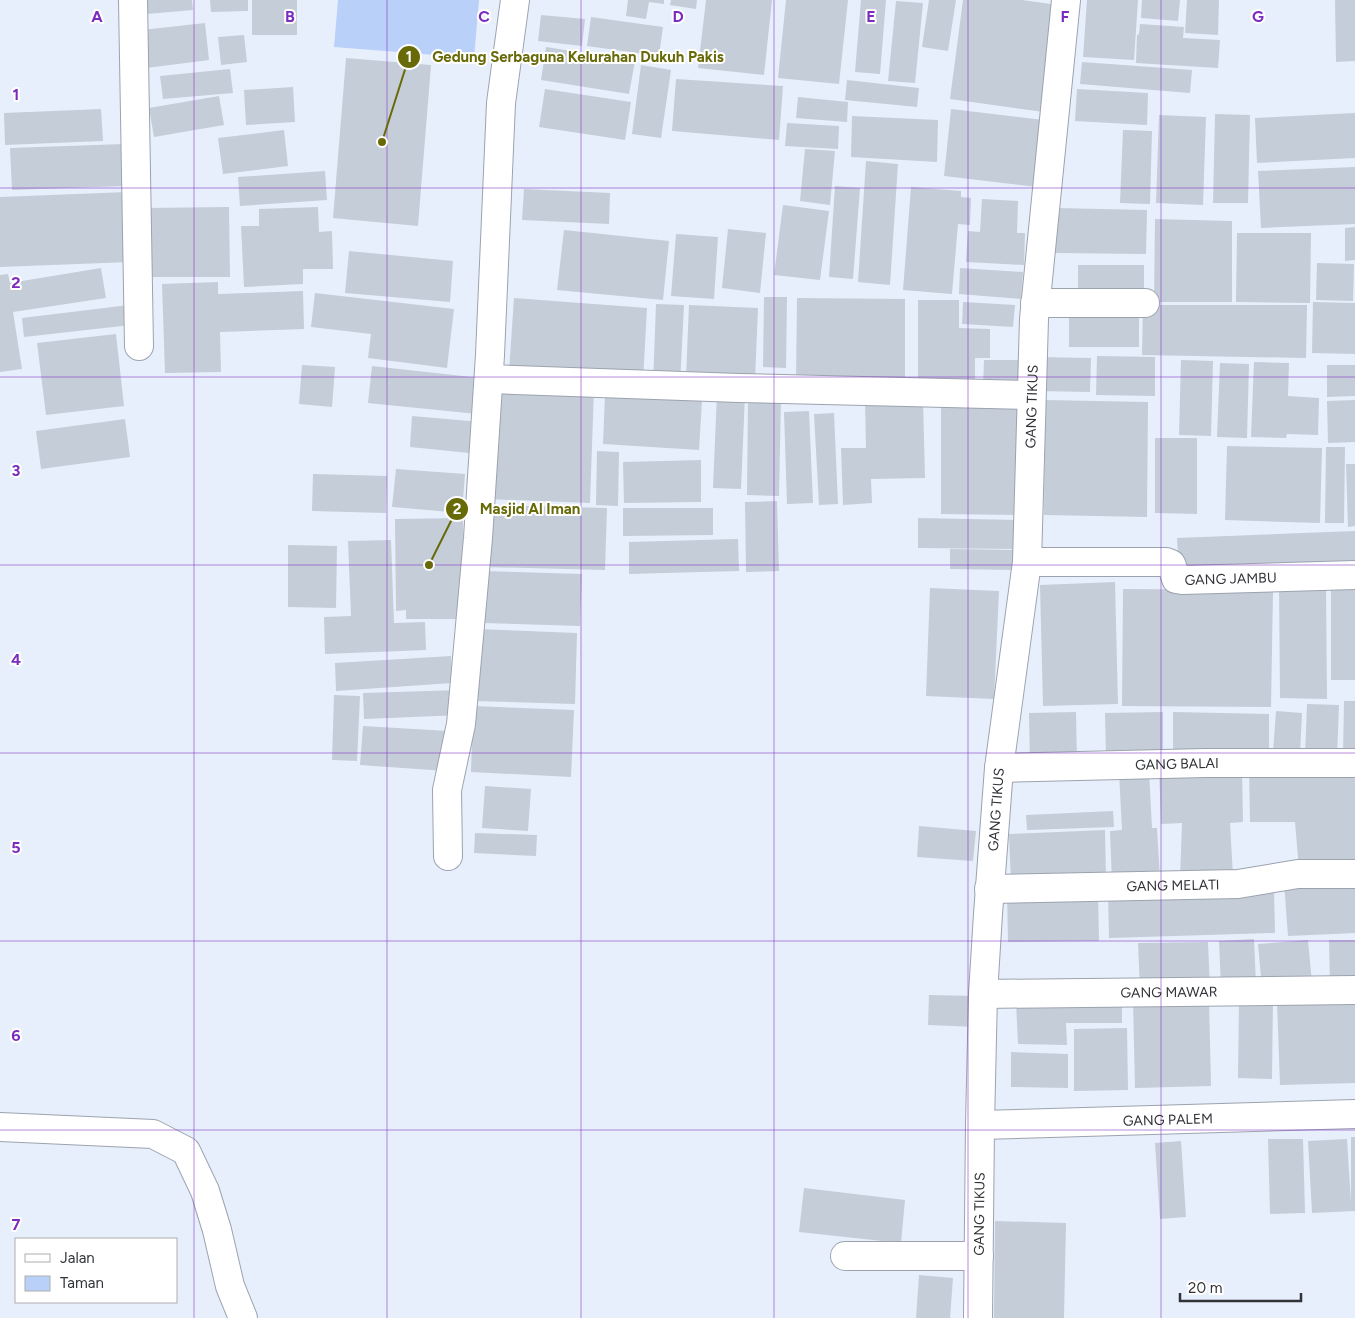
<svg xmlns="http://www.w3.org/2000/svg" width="1355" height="1318" viewBox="0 0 1355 1318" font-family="Figtree,sans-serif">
<rect width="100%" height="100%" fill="#e8effc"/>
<path fill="#b9d1f8" d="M338,0h141l-5,58 -140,-11z"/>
<g fill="#c5cdd9">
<path d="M146,0h46l1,10 -46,4z"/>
<path d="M210,0h38v11l-37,1z"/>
<rect x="252" y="0" width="45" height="35"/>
<path d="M628,0h36v4l-15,-2 -3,17 -20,-3z"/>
<path d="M671,0h26l-1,9 -26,-4z"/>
<path d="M706,0h66l-8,75 -66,-7z"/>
<path d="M786,0h62l-9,84 -61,-6z"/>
<path d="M861,0h25l-6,74 -25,-2z"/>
<path d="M929,0h27l-8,51 -26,-4z"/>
<path d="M963,0h59l36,5 -14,107 -94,-13z"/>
<path d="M1087,0h51l-4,60 -51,-3z"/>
<path d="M1142,0h38l-2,21 -37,-3z"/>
<path d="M1187,0h32l-1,35 -33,-2z"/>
<path d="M1335,0h20v61l-19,1z"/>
<path d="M896,1l27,2 -8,80 -27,-2z"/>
<path d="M541,15l44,4 -3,27 -44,-5z"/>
<path d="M591,17l72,10 -4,29 -72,-10z"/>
<path d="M205,23l4,37 -63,8 -4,-38z"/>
<path d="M1140,24l44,3 -1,11 37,2 -2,28 -82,-5 1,-28 2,-1z"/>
<path d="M244,35l3,27 -26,3 -3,-28z"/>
<path d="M546,47l89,14 -6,33 -88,-14z"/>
<path d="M346,58l85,7 -13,161 -85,-8z"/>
<path d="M1082,62l110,8 -2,23 -110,-9z"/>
<path d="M641,65l30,5 -10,68 -29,-4z"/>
<path d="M230,69l3,24 -70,6 -3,-23z"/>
<path d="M676,79l107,7 -4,54 -107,-9z"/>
<path d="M847,80l72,8 -2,19 -72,-7z"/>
<path d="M293,87l2,35 -49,3 -2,-35z"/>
<path d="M545,89l86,13 -6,38 -86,-13z"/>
<path d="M1077,89l71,4 -1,32 -72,-4z"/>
<path d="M219,96l5,29 -70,12 -5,-29z"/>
<path d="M798,97l50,5 -1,20 -51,-4z"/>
<path d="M101,109l2,32 -98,4 -1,-32z"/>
<path d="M951,109l93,11 -7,67 -93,-11z"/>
<path d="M1355,113v45l-98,5 -2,-45z"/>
<path d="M1215,114l35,1 -2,88h-35z"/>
<path d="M1159,115l47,2 -3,88 -47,-2z"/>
<path d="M852,116l86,4 -1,42 -86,-5z"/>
<path d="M787,123l52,3 -1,23 -53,-3z"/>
<path d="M284,130l4,36 -65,8 -5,-36z"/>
<path d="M1123,130l29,1 -2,73 -30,-1z"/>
<path d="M124,144l1,42 -113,4 -2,-42z"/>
<path d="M805,149l30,2 -5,54 -30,-4z"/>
<path d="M866,161l32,3 -8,121 -32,-3z"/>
<path d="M1355,167v57l-94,4 -3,-57z"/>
<path d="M325,171l2,29 -87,6 -2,-29z"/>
<path d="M835,186l25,2 -7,91 -24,-2z"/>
<path d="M911,187l50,4v6l10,1 -1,27 -12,-1 -6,70 -49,-4z"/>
<path d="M524,189l86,4 -1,31 -87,-4z"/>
<path d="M127,192l3,70 -130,5v-70z"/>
<path d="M982,199l36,2 -1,32h8l-1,32 -58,-3 2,-31 12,1z"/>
<path d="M783,205l46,6 -9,69 -46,-5z"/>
<path d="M229,207l1,70h-86l-1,-69z"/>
<path d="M318,207l1,25 13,-1 1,38h-30v15l-59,3 -3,-61h18v-17z"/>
<path d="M1056,208l91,2 -1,44 -91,-1z"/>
<path d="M1155,219l77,2v81h-78z"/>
<path d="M1355,227v33l-10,1v-33z"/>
<path d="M728,229l38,4 -6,60 -38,-5z"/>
<path d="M564,230l105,11 -6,59 -106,-10z"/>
<path d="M1237,233h74l-1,70 -74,-1z"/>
<path d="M676,234l42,3 -4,62 -43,-3z"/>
<path d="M349,251l104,10 -3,41 -105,-9z"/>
<path d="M1317,263l37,1 -1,37 -37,-1z"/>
<rect x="1078" y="265" width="66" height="33"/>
<path d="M101,268l5,30 -93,14 9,57 -22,3v-97l8,-1 2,9z"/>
<path d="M960,268l63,4 -2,27 -62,-5z"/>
<path d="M218,282v12l85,-3 1,38 -84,3 1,40 -56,1 -3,-89z"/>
<path d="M315,293l139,16 -7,59 -79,-10 3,-24 -60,-7z"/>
<path d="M764,297h23l-1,71 -23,-1z"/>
<path d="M514,298l133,10 -4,73 -134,-9z"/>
<path d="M797,298l108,1v86l-109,-2z"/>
<path d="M918,300h41v28l31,1v29h-15v30l-57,-1z"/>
<path d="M963,302l52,3 -2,22 -51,-3z"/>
<path d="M1313,302l42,1v51l-43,-1z"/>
<path d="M656,304l28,1 -4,80 -27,-1z"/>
<path d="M129,305l2,20 -107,12 -2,-19z"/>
<path d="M689,305l69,3 -3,72 -69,-3z"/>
<path d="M1143,305h164l-1,53 -164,-3z"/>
<rect x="1069" y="307" width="70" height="40"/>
<path d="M116,334l8,72 -78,9 -9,-72z"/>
<path d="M1097,356l58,1v39l-59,-1z"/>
<path d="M1037,357l54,1 -1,34 -54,-1z"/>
<path d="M984,360h36v29l-37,-1z"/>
<path d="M1181,360l32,1 -2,75 -32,-1z"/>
<path d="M1254,362l35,1 -1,33 31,2 -1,37 -31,-1 -1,4 -35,-1z"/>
<path d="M1220,363l29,1 -2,74 -30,-1z"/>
<path d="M302,365l33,2 -3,40 -33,-3z"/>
<path d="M1327,365h28v31l-28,1z"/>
<path d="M372,366l109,12 -4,36 -109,-11z"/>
<path d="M491,385l103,4 -4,114 -103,-4z"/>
<path d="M717,393l28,2 -4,94 -28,-1z"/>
<path d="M605,394l97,6 -3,50 -96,-6z"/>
<path d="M748,397l33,1 -2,98 -32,-1z"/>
<path d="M941,399l77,1v115l-77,-1z"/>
<path d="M923,400l2,78 -54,1 1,24 -29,2 -2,-57h25l-1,-47z"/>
<path d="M1045,400l103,2 -1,115 -103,-2z"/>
<path d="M1355,400v42l-27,1 -1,-42z"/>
<path d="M809,411l4,92 -26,1 -3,-92z"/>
<path d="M834,413l4,91 -19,1 -5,-91z"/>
<path d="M412,416l69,6 -2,32 -69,-7z"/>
<path d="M125,419l5,38 -89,12 -5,-38z"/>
<path d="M1155,438h42v76l-42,-1z"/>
<path d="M1227,446l95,2 -2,75 -95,-3z"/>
<path d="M1326,447h19l-1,76h-19z"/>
<path d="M597,451l22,1 -1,54 -22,-1z"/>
<path d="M701,460v42l-77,1 -1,-41z"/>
<path d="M1346,464h9v62l-7,1z"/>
<path d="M396,469l69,5 -3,39 -70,-6z"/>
<path d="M313,474l74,2 -1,37 -74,-2z"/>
<path d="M777,501l2,70 -33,1 -1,-70z"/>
<path d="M486,505l121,3 -2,62 -121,-3z"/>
<path d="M623,508h90v27l-90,1z"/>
<path d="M463,518l1,92 -2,9h-56v-9l-10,1 -1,-92z"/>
<path d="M918,518l103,2 -1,29 -102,-1z"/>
<path d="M1355,531v36l-176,7 -2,-36z"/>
<path d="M738,539l1,32 -110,3v-32z"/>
<path d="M391,540l3,83 31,-1 1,28 -101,4 -1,-37 27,-1 -3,-75z"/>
<path d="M288,545l49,1 -1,62 -48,-1z"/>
<path d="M950,549l67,1 -1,20 -66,-1z"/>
<path d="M484,571l98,3 -2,52 -97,-3z"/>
<path d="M1115,582l3,122 -75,2 -3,-121z"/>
<rect x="1331" y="585" width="24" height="95"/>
<path d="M1279,586h47l1,113 -47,-1z"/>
<path d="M930,588l69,3 -5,108 -68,-3z"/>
<path d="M1123,589l150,1 -2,117 -149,-1z"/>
<path d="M476,629l101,4 -2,71 -101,-3z"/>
<path d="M451,656l1,27 -116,8 -1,-28z"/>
<path d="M460,690l1,25 -97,4 -1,-26z"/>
<path d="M334,695l26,1 -3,65 -25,-1z"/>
<path d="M1344,701h11v57l-12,-1z"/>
<path d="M1307,704l32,1 -2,52 -32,-1z"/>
<path d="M473,706l101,4 -3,67 -100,-5z"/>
<path d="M1276,711l26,2 -2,41 -27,-2z"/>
<path d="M1076,712l1,51 -47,1 -1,-51z"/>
<path d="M1163,712v48h-57l-1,-47z"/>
<path d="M1173,712l96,2v45l-96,-2z"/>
<path d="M363,726l85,5 -2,40 -86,-6z"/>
<path d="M1242,767l1,55 -13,1 3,53 -53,3 2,-56 -21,1 -2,-56z"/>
<path d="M1355,767v101l-56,1 -4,-47h-45l-1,-54z"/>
<path d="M1149,771l3,57h5l3,51 -48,3 -2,-51 12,-1 -3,-58z"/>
<path d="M485,786l46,3 -3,42 -46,-3z"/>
<path d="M1113,811l1,16 -87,3 -1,-15z"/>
<path d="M919,826l57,5 -3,30 -56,-4z"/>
<path d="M1105,830l1,50 -95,2 -2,-48z"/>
<path d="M475,833l62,2 -1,21 -62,-3z"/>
<path d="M1355,879v54l-67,3 -4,-53z"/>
<path d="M1274,890l1,43 -166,5 -1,-45z"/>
<path d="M1098,891l1,50 -91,1 -1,-49z"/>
<path d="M1254,939l2,46 -35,2 -2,-46z"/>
<path d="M1308,940l4,43 -50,5 -4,-44z"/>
<path d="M1329,940h26v43l-25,1z"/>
<path d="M1208,942l2,47 -70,1 -2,-47z"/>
<path d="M929,995l47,1v31l-48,-2z"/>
<path d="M1239,998h34l-1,81 -34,-1z"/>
<path d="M1355,998v85l-75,2 -3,-84z"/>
<path d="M1209,1000l2,86 -76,2 -2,-87z"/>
<path d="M1016,1003h106v20h-56l1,22 -49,-1z"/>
<path d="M1127,1028l1,62 -54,1v-62z"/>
<path d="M1011,1052l57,2v34l-57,-1z"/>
<path d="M1351,1137h4v74l-43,2 -4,-72 39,-2 4,63z"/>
<path d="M1268,1139h35l2,74 -35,1z"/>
<path d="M1181,1141l5,76 -26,2 -5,-76z"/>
<path d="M804,1188l101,12 -4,43 -102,-11z"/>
<path d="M995,1221l71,2 -2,95h-70z"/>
<path d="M919,1275l34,3 -3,40h-34z"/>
</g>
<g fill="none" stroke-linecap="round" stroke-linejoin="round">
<defs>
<g id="minor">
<path d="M133,0l6,346"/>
<path d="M1035,303h110"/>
<path d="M489,379l250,9 292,7"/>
<path id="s1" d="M1027,562h139l5,2 1,2 4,13 6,1 173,-5"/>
<path id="s2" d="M999,768l206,-5h150"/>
<path d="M448,856l-1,-66 14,-66 17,-186 12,-183 11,-252 14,-103"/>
<path id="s3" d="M989,889l249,-5 60,-10h57"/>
<path id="s4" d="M983,994l372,-4"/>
<path id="s5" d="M980,1125l375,-11"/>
<path d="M0,1127l153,7 33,17 19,40 12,39 13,56 13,32"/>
<path d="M845,1256h134"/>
<path id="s6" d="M978,1318l2,-193 3,-131 5,-80 11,-146 28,-206 7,-243 32,-319"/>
</g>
</defs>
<use href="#minor" stroke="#9ca3af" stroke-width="30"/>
<use href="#minor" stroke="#fff" stroke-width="28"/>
</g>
<path fill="none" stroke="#7b2cbf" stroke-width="1" stroke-opacity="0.55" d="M194,0v1318M387,0v1318M581,0v1318M774,0v1318M968,0v1318M1161,0v1318M0,188h1355M0,377h1355M0,565h1355M0,753h1355M0,941h1355M0,1130h1355"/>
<g text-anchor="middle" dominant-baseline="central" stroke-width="4" stroke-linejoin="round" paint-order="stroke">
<g font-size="14" fill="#313338" stroke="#fff">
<text stroke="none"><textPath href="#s6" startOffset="914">GANG TIKUS</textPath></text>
<text stroke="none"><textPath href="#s1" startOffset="215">GANG JAMBU</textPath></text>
<text stroke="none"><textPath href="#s2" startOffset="178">GANG BALAI</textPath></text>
<text stroke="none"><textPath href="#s6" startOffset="509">GANG TIKUS</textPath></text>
<text stroke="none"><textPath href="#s3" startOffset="184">GANG MELATI</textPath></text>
<text stroke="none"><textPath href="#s4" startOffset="186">GANG MAWAR</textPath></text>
<text stroke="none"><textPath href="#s5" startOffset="188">GANG PALEM</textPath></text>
<text stroke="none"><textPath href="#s6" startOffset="104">GANG TIKUS</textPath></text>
</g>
</g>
<g font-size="16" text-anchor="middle" font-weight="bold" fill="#7b2cbf" stroke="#fff" stroke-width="4" stroke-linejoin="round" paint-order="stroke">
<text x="97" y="22">A</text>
<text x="290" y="22">B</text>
<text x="484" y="22">C</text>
<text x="678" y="22">D</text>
<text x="871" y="22">E</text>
<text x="1065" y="22">F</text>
<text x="1258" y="22">G</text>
<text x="16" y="100">1</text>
<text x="16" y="288">2</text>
<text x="16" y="476">3</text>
<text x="16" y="665">4</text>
<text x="16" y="853">5</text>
<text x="16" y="1041">6</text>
<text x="16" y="1230">7</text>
</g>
<path fill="none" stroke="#686a08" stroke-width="2" d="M382 142L409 57M429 565L457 509"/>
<g fill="#686a08" stroke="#fff" stroke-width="2">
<circle cx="382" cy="142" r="5"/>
<circle cx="429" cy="565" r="5"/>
<circle cx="409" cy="57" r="12"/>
<circle cx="457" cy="509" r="12"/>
</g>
<g font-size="15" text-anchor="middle" font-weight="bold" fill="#fff">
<text x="409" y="62">1</text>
<text x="457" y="514">2</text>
</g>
<g font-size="15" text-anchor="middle" font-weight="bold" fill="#686a08" stroke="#fff" stroke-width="4" stroke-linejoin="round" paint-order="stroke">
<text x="578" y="62">Gedung Serbaguna Kelurahan Dukuh Pakis</text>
<text x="530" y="514">Masjid Al Iman</text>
</g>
<rect x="15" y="1238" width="162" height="65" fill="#ffffff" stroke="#adadaf"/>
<rect x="25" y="1254" width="25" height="8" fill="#ffffff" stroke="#adadaf"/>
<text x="60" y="1263" font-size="15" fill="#313338">Jalan</text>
<rect x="25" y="1276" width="25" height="15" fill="#b9d1f8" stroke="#adadaf"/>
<text x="60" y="1288" font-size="15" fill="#313338">Taman</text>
<path d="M1180 1293v8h121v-8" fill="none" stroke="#313338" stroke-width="2.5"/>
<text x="1188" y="1293" font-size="15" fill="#313338" stroke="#ffffff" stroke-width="4" paint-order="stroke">20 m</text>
</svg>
